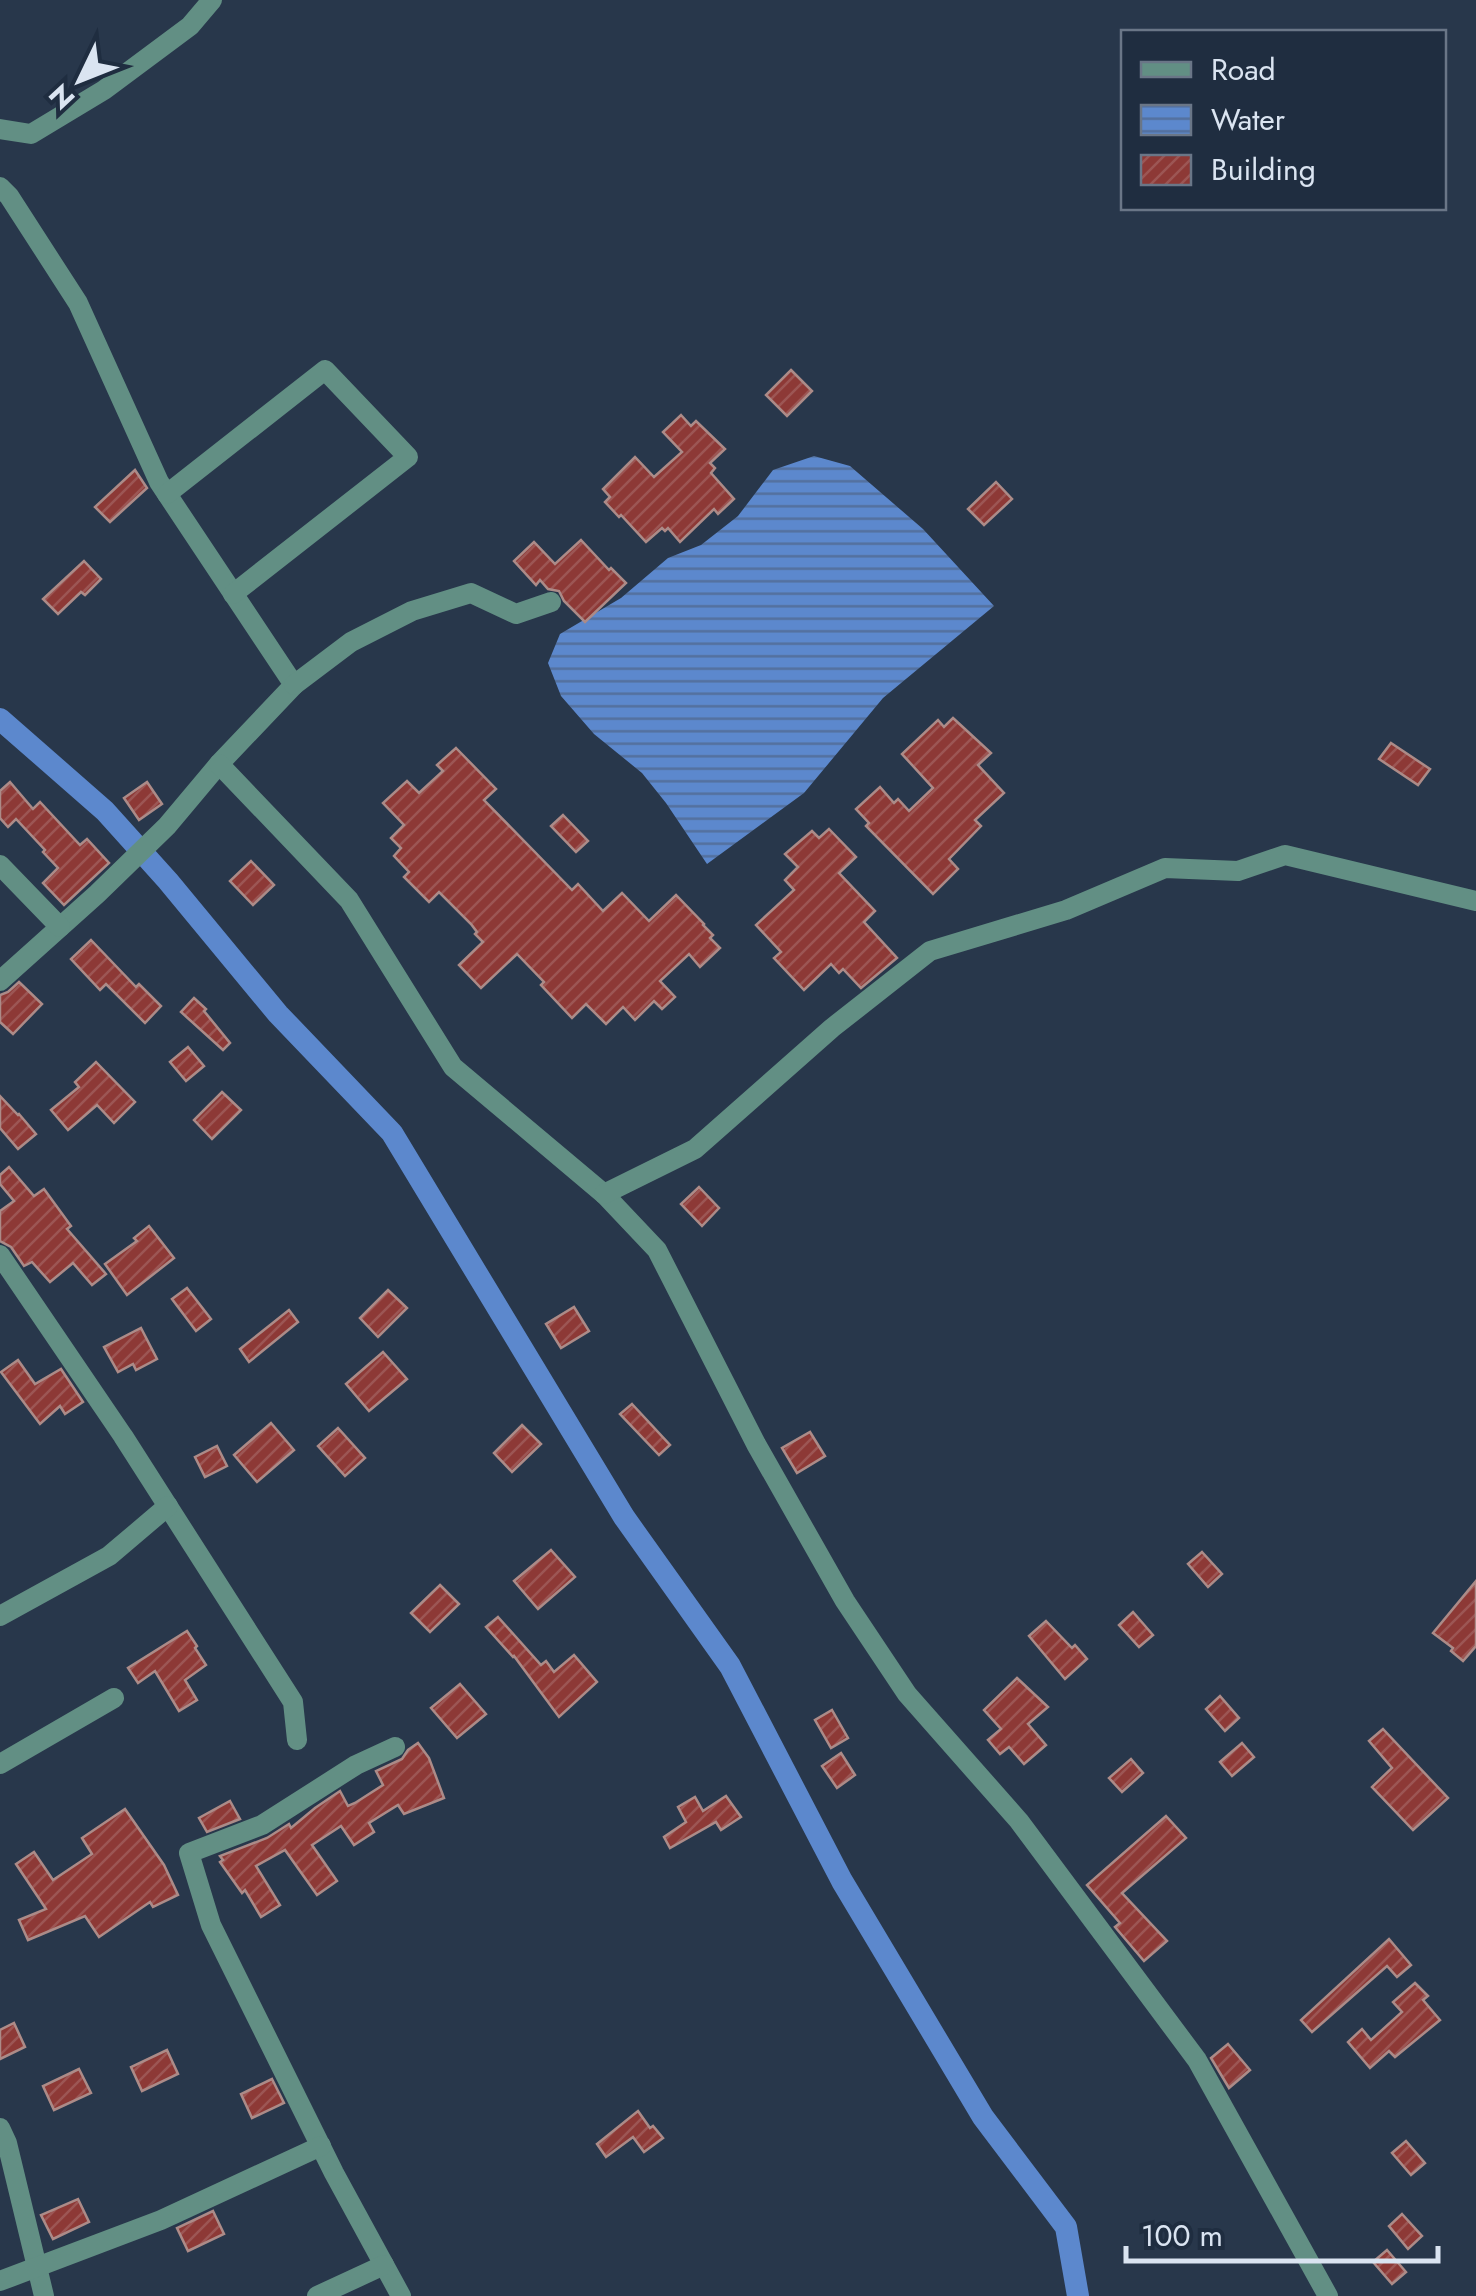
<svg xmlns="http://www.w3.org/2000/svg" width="1476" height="2296" viewBox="0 0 1476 2296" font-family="Jost,sans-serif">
<defs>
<pattern id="water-rules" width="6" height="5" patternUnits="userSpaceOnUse" patternTransform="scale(2.5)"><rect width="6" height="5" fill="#5c88cd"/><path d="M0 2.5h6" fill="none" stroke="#53709e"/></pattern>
<pattern id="building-hatch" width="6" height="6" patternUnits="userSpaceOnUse" patternTransform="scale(2.5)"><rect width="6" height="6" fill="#8d3936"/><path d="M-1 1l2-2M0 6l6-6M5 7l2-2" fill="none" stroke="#9c5654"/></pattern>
</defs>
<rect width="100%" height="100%" fill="#28374b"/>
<path fill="url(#water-rules)" d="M814,456l36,10 73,63 71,77 -111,92 -79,95 -97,71 -41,-61 -24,-30 -48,-39 -33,-38 -13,-33 12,-29 61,-36 47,-40 33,-13 37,-29 35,-46z"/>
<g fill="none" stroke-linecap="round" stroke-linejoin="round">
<path stroke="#5c88cd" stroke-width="22" d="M0,719l105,92 63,70 110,133 114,119 232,384 106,149 112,215 141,236 83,110 12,69"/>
</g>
<g fill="url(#building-hatch)" stroke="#ac8b88" stroke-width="2.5">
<path d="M791,370l21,21 -25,25 -21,-21z"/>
<path d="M681,415l10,11 5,-5 29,28 -15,14 5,5 -4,5 23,26 -16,15 -4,-5 -34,33 -12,-14 -3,3 -3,-3 -16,14 -25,-27 -2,2 -14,-15 5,-5 -7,-8 32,-32 19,20 28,-25 -19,-20z"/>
<path d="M135,470l12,18 -37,34 -15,-15z"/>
<path d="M996,482l16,17 -28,26 -16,-16z"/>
<path d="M581,540l28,30 2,-2 15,15 -41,39 -21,-21 -5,-10 -11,-2 -8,-9 -4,5 -22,-24 20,-19 21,22z"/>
<path d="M84,561l17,18 -16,16 -4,-3 -23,22 -15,-15z"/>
<path d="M953,718l38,35 -13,12 26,28 -29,27 6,6 -32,33 9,10 -25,25 -67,-68 3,-3 -13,-14 24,-22 14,16 4,-4 11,12 24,-23 -31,-34 36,-34 6,7z"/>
<path d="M1391,743l39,26 -12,16 -39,-26z"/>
<path d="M456,748l40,41 -12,11 88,90 6,-6 25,27 19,-18 27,28 27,-26 28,29 -1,1 10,10 -3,3 10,10 -20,19 -11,-13 -29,27 15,16 -13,12 -8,-8 -19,19 -12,-13 -17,17 -20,-20 -14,14 -31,-33 3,-3 -27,-28 -36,34 -22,-23 24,-23 -8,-8 2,-2 -6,-8 -32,-32 -10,10 -25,-25 5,-5 -15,-16 7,-8 -10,-10 13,-13 -21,-22 24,-22 12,12 24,-22 -6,-6z"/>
<path d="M10,782l23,27 7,-7 40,43 7,-6 22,24 -45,42 -21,-22 15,-15 -15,-16 2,-2 -29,-31 -8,8 -8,-9v-27z"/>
<path d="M147,782l15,22 -23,16 -15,-22z"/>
<path d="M563,815l25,26 -12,11 -25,-26z"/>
<path d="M829,829l27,28 -17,16 36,38 -11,11 33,36 -36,30 -18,-19 -4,4 -8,-9 -27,26 -30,-32 7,-6 -25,-27 38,-35 -9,-10 13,-13 -13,-13 27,-23 7,7z"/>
<path d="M251,861l23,24 -21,20 -23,-24z"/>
<path d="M91,940l45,47 3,-3 22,22 -16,17 -39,-39 -6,6 -29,-31z"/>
<path d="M19,982l23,22 -29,30 -13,-12v-27l8,-3z"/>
<path d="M194,998l12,11 -2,2 26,32 -7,7 -42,-38z"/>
<path d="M188,1047l16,19 -18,15 -16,-19z"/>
<path d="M96,1062l39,40 -21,21 -17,-18 -29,25 -17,-20 28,-23 -4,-5z"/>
<path d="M222,1092l19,18 -29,29 -18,-19z"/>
<path d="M0,1096l18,19 1,-1 17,20 -18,15 -18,-21z"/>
<path d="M9,1167l25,29 10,-7 27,37 -4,3 39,45 -14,11 -19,-22 -23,19 -18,-20 -8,4 -13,-19 -11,-6v-30l14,-10 -14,-17v-9z"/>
<path d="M699,1187l20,21 -17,18 -21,-22z"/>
<path d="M149,1226l25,32 -47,37 -22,-31 32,-23 -3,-3z"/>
<path d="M187,1288l24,31 -15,12 -24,-32z"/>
<path d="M388,1290l19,18 -29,29 -18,-19z"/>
<path d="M574,1307l15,24 -28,17 -15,-24z"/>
<path d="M289,1310l9,12 -49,40 -9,-13z"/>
<path d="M141,1328l16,31 -21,11 -3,-6 -15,8 -14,-25z"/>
<path d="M383,1352l24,27 -38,32 -23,-27z"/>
<path d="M18,1360l17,24 26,-15 22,33 -18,12 -5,-8 -20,18 -39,-52z"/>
<path d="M632,1404l38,41 -11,10 -39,-41z"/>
<path d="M271,1423l23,27 -37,32 -23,-27z"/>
<path d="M522,1425l19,19 -29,28 -18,-19z"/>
<path d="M338,1428l27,30 -20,18 -27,-30z"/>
<path d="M810,1432l15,24 -28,17 -15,-25z"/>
<path d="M217,1446l10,20 -22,11 -10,-20z"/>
<path d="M551,1550l24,27 -37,32 -24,-28z"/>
<path d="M1202,1552l20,22 -14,13 -20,-23z"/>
<path d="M1476,1581v65l-13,15 -12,-10 2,-3 -20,-15z"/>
<path d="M440,1585l19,19 -29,28 -19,-19z"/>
<path d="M1133,1612l20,23 -14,12 -20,-22z"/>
<path d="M498,1617l43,48 5,-4 8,11 20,-17 23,27 -38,35 -45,-61 -1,1 -27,-30z"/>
<path d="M1046,1621l26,27 3,-3 12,14 -22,20 -36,-43z"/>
<path d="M187,1631l10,15 -2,2 11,17 -21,15 12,20 -18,11 -24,-40 -17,12 -10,-15z"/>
<path d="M1017,1678l31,29 -20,17 18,21 -22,19 -15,-17 -9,7 -12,-14 13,-11 -17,-19z"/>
<path d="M460,1684l26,30 -29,24 -26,-30z"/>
<path d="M1220,1696l19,22 -14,13 -19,-22z"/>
<path d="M832,1710l16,28 -17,10 -16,-28z"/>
<path d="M1383,1729l65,69 -35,32 -41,-43 20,-19 -23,-27z"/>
<path d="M418,1743l11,15 15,40 -40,16 -6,-9 -29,18 5,9 -20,13 -13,-19 -29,19 25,36 -20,14 -32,-45 -29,16 24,39 -19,12 -16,-27 -3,3 -22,-31 3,-2 -3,-4 47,-18 22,-14 2,4 24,-20 25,-17 8,15 7,-3 28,-18 -7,-14 26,-12 6,-9z"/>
<path d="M1242,1743l12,14 -22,19 -12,-14z"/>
<path d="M841,1753l14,22 -18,13 -15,-22z"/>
<path d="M1131,1759l12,14 -21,19 -13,-14z"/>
<path d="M726,1796l15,21 -20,13 -5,-8 -46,26 -6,-11 22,-15 -8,-15 17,-10 8,14z"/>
<path d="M230,1801l10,18 -33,13 -8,-14z"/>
<path d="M125,1809l39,56 14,30 -25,12 -3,-5 -51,35 -14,-21 -57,24 -9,-20 27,-11 -30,-45 18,-12 19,28 39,-26 -10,-16z"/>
<path d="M1166,1816l20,22 -64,55 45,48 -23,20 -29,-34 5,-4 -33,-38z"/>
<path d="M1389,1939l22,26 -14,12 -10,-11 -75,66 -11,-12z"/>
<path d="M1415,1983l13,13 -5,4 17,20 -45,37 -6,-6 -19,17 -22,-26 14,-13 9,11 31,-28 -9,-10z"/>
<path d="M14,2023l11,24 -25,12v-29z"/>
<path d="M1228,2044l22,26 -21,18 -18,-30z"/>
<path d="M167,2050l11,24 -36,17 -11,-24z"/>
<path d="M79,2069l12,24 -37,17 -11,-24z"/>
<path d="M272,2079l12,24 -32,15 -11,-24z"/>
<path d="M638,2111l12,17 3,-2 10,12 -19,14 -11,-15 -27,20 -9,-13z"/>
<path d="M1406,2141l19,22 -14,12 -19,-22z"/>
<path d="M78,2199l11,23 -36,17 -12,-24z"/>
<path d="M213,2211l11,23 -36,17 -11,-23z"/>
<path d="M1402,2214l20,22 -14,13 -19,-23z"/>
<path d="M1387,2250l19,22 -14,12 -19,-22z"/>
</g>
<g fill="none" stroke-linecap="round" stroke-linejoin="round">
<g stroke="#628f84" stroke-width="20">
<path d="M0,129l31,5 73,-44 86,-64 22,-26"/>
<path d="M0,187l9,9 69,107 81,179 135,203 -75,79 -52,62 -70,68 -97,87"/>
<path d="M167,494l158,-124 83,87 -175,137"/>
<path d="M294,685l57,-43 61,-31 59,-18 45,21 35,-12"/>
<path d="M219,764l130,136 104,167 151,127 53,56 99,194 89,157 62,93 112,127 178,239 131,236"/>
<path d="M0,865l60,62"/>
<path d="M604,1194l91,-45 137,-121 98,-77 136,-41 99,-42 73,3 47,-16 191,46"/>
<path d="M0,1255l123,181 170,266 4,38"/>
<path d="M0,1616l109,-60 59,-50"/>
<path d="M395,1747l-39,18 -94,60 -73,28 22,72 123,248 67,123"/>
<path d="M0,1764l114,-66"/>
<path d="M0,2128l7,15 37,153"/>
<path d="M0,2281l161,-61 160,-74"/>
<path d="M317,2296l67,-31"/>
</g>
</g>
<rect x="1121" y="30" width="325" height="180" fill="#1f2d40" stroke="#6a7687" stroke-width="2.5"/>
<rect x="1141" y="62" width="50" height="15" fill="#628f84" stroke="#6a7687" stroke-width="2.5"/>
<text x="1211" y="80" font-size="30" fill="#dae4f1">Road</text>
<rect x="1141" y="105" width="50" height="30" fill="url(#water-rules)" stroke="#6a7687" stroke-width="2.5"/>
<text x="1211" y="130" font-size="30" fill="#dae4f1">Water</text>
<rect x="1141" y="155" width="50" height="30" fill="url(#building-hatch)" stroke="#6a7687" stroke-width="2.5"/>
<text x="1211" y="180" font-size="30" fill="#dae4f1">Building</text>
<g transform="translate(80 80) rotate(227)" stroke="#1f2d40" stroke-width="8" paint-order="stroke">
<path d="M0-8L18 38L0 25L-18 38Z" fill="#dae4f1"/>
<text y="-15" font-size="28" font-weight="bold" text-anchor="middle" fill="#dae4f1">N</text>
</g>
<path d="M1126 2246v15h312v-15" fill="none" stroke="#dae4f1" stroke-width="5"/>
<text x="1141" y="2246" font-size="30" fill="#dae4f1" stroke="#1f2d40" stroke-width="8" paint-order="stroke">100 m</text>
</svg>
